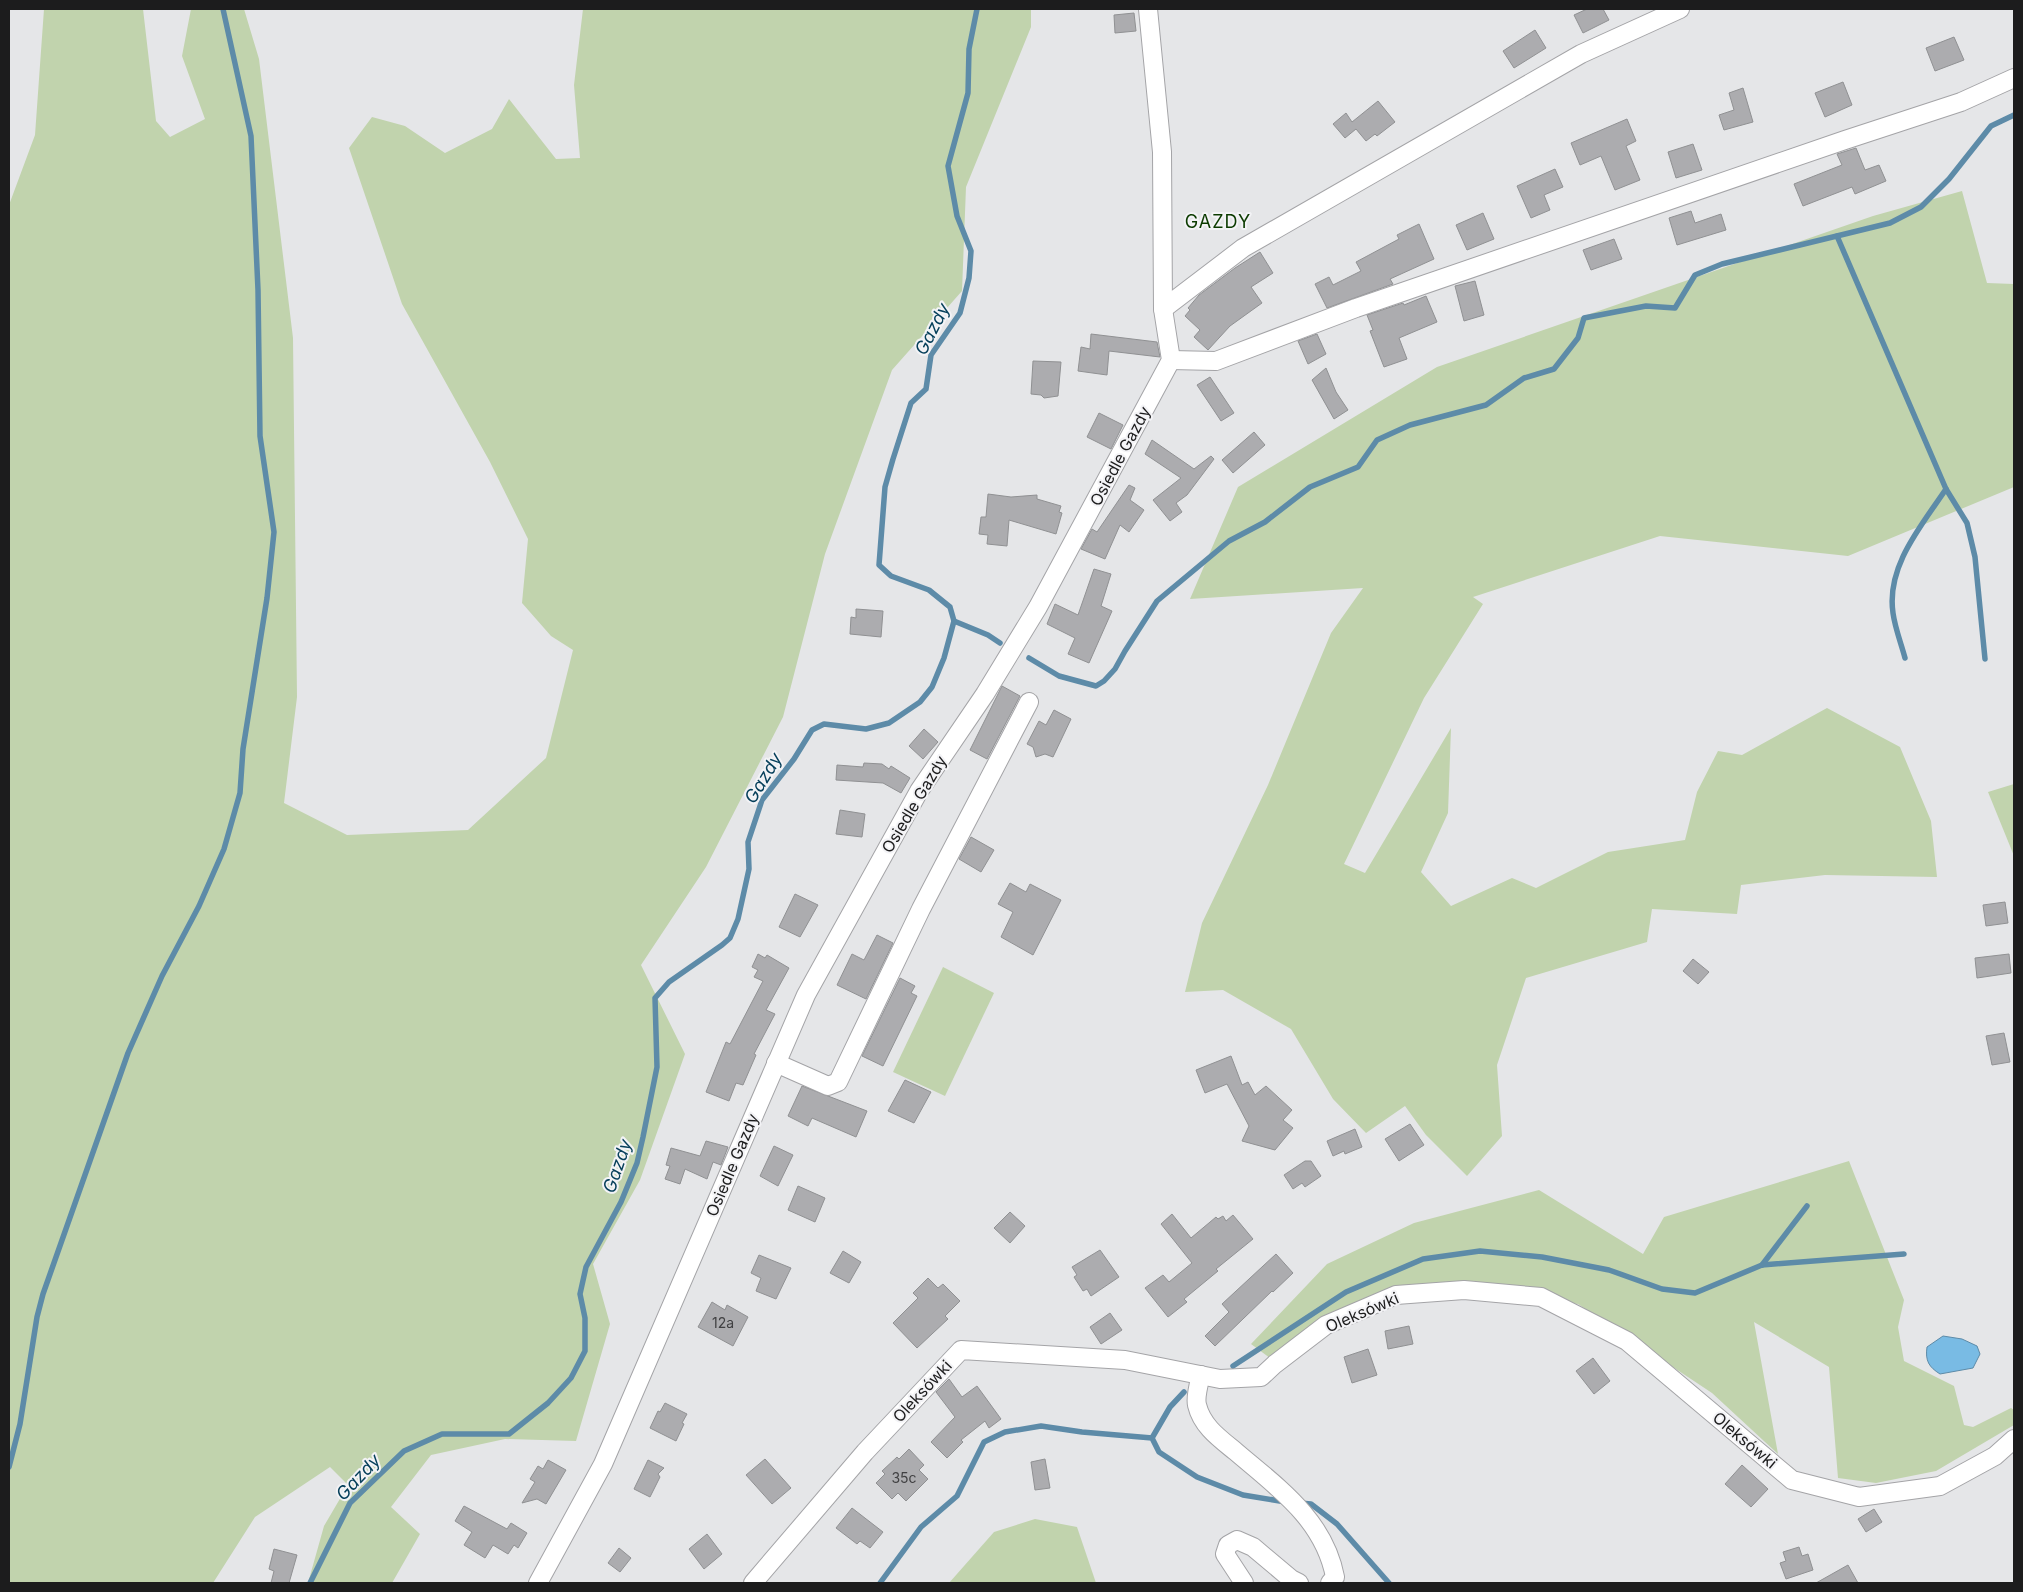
<svg xmlns="http://www.w3.org/2000/svg" width="2023" height="1592" viewBox="0 0 2023 1592" font-family="Inter,sans-serif">
<rect width="100%" height="100%" fill="#e5e6e8"/>
<g fill="#c1d3ad">
<path d="M44,9h99l13,112 14,16 35,-18 -23,-63 9,-47h53l15,50 34,279 4,359 -13,106 63,32 121,-5 78,-72 27,-108 -22,-14 -29,-33 6,-64 -38,-77 -88,-158 -53,-156 23,-31 33,9 40,27 47,-24 17,-30 47,60 24,-1 -6,-73 9,-76h448v18l-65,160 -4,104 -70,79 -67,184 -42,163 -77,150 -65,98 44,89 -45,126 -47,84 17,60 -34,117 -71,-2 -74,16 -40,52 29,27 -28,49h-84l16,-57 24,-41 -18,-18 -75,50 -42,66h-204v-1378l26,-70z"/>
<path d="M1962,191l25,92 27,1v203l-166,69 -188,-20 -187,61 10,7 -59,94 -80,166 21,9 86,-145 -3,85 -27,59 30,34 61,-28 24,10 72,-36 77,-12 12,-48 21,-41 24,4 85,-47 73,39 31,74 6,56 -112,-2 -84,10 -4,29 -85,-5 -5,33 -121,36 -29,87 5,71 -35,40 -41,-41 -21,-29 -39,27 -33,-34 -42,-70 -68,-39 -38,2 17,-69 66,-138 63,-152 32,-45 -173,11 48,-112 199,-120 436,-151z"/>
<path d="M2014,784v72l-26,-64z"/>
<path d="M943,967l51,26 -49,103 -52,-24z"/>
<path d="M1849,1161l55,139 -6,27 6,34 50,25 10,39 9,2 38,-19 3,2v15l-78,46 -60,12 -38,-5 -9,-111 -75,-45 24,132 -66,-61 -134,-89 -145,-21 -159,78 -23,-17 76,-80 87,-41 125,-33 104,64 21,-37z"/>
<path d="M1035,1519l42,8 19,56h-147l45,-51z"/>
</g>
<path fill="#79bbe4" stroke="#5d8ba8" d="M1943,1336l19,3 15,7 3,8 -7,14 -33,6c-11,-7 -15,-13 -13,-27z"/>
<g fill="none" stroke-linecap="round" stroke-linejoin="round">
<g stroke="#5d8ba8" stroke-width="5.5">
<path d="M1837,236l109,253 21,34 8,34 10,102"/>
<path d="M954,621l34,14 12,8"/>
<path d="M1029,658l30,18 37,10 8,-5 11,-12 10,-18 32,-50 72,-60 36,-19 45,-35 48,-20 19,-27 33,-15 76,-20 38,-27 30,-9 24,-31 6,-20 62,-12 29,2 20,-33 27,-11 168,-41 31,-16 28,-28 42,-53 23,-11"/>
<path d="M1905,658c-4,-15 -10,-30 -12,-45 -7,-47 29,-88 53,-124"/>
<path d="M1762,1265l45,-59"/>
<path d="M1233,1366l113,-74 77,-33 57,-8 62,6 67,13 53,19 33,4 67,-28 142,-11"/>
<path d="M1152,1438l18,-31 14,-15"/>
<path d="M9,1467l11,-43 17,-107 6,-23 85,-241 34,-77 37,-70 25,-57 16,-56 3,-44 24,-151 7,-66 -14,-96 -2,-146 -7,-154 -28,-127"/>
<path d="M1300,1503l11,1 26,20 52,59"/>
<path d="M310,1583l40,-80 54,-52 38,-17h67l39,-31 23,-25 14,-27v-33l-5,-24 6,-27 35,-65 16,-39 6,-26 14,-70 -2,-69 14,-16 53,-37 8,-7 8,-19 11,-50 -1,-27 14,-42 32,-41 18,-29 12,-6 42,5 23,-6 31,-21 12,-15 12,-29 10,-37 -4,-14 -21,-17 -38,-14 -12,-11 6,-78 8,-28 18,-56 15,-14 5,-34 29,-42 9,-35 2,-27 -14,-35 -9,-50 20,-73 1,-44 8,-40"/>
<path d="M880,1583l41,-56 36,-31 27,-54 21,-10 36,-6 41,6 70,6 7,14 38,25 46,18 43,7"/>
</g>
</g>
<g fill="#acacaf" stroke="#909193">
<path d="M1587,9h16l6,11 -26,13 -9,-18z"/>
<path d="M1134,13l2,18 -21,2 -1,-18z"/>
<path d="M1535,30l11,18 -32,20 -11,-17z"/>
<path d="M1954,37l10,23 -29,11 -9,-23z"/>
<path d="M1843,82l9,23 -27,12 -10,-24z"/>
<path d="M1743,88l10,34 -29,8 -5,-15 15,-5 -5,-17z"/>
<path d="M1378,101l17,21 -18,14 -2,-2 -9,7 -10,-12 -11,9 -12,-14 13,-11 6,9z"/>
<path d="M1627,119l9,22 -10,5 14,34 -25,10 -14,-34 -21,9 -9,-22z"/>
<path d="M1693,144l9,26 -26,8 -8,-26z"/>
<path d="M1856,148l9,22 14,-5 7,16 -31,13 -3,-7 -49,19 -9,-22 48,-19 -5,-11z"/>
<path d="M1555,169l8,18 -19,8 6,15 -19,8 -14,-32z"/>
<path d="M1691,211l4,12 26,-9 5,16 -49,15 -8,-27z"/>
<path d="M1483,213l11,26 -27,11 -11,-25z"/>
<path d="M1419,224l15,35 -44,20 3,5 -66,24 -12,-24 14,-7 4,8 28,-14 -5,-9 43,-23 -2,-4z"/>
<path d="M1614,239l8,20 -31,11 -8,-20z"/>
<path d="M1260,252l13,21 -22,14 11,16 -32,23 -22,24 -14,-13 6,-7 -15,-14 5,-6 -2,-2 11,-13 36,-27z"/>
<path d="M1475,281l9,34 -20,6 -9,-35z"/>
<path d="M1426,296l11,26 -38,16 8,21 -23,8 -14,-36 3,-1 -6,-15 36,-12 1,2z"/>
<path d="M1091,334l66,8 3,15 -51,-6 -2,24 -29,-4 3,-24 9,2z"/>
<path d="M1317,334l9,20 -18,10 -10,-23z"/>
<path d="M1033,361l28,1 -3,34 -14,2 -3,-3 -10,-1z"/>
<path d="M1326,368l10,24 12,18 -14,9 -22,-39z"/>
<path d="M1210,377l24,36 -13,8 -24,-36z"/>
<path d="M1099,413l24,12 -12,24 -24,-12z"/>
<path d="M1254,432l11,13 -32,28 -11,-13z"/>
<path d="M1152,440l42,29 17,-13 3,3 -27,36 -11,8 6,9 -12,9 -17,-21 28,-22 -36,-24z"/>
<path d="M1129,485l6,3 -5,12 14,10 -15,22 -9,-7 -15,34 -24,-10 11,-20 5,3z"/>
<path d="M988,494l23,3 26,-2v4l24,7 -2,6 3,1 -6,21 -47,-14 -2,26 -20,-2 1,-9 -9,-1 2,-17h5z"/>
<path d="M1094,569l17,5 -10,32 11,5 -23,52 -21,-9 7,-16 -28,-14 8,-20 23,11z"/>
<path d="M856,609l27,2 -2,26 -31,-3 1,-17 5,1z"/>
<path d="M1002,686l18,10 -33,63 -17,-9z"/>
<path d="M1054,710l17,9 -18,38 -8,-3 -9,3 -3,-10 -6,-3 12,-23 7,4z"/>
<path d="M924,729l14,13 -15,17 -14,-13z"/>
<path d="M864,763l18,1 7,5 2,-3 19,12 -9,15 -18,-10 -47,-3 1,-15 26,2z"/>
<path d="M840,810l25,4 -3,23 -26,-3z"/>
<path d="M971,837l23,13 -13,22 -22,-13z"/>
<path d="M1010,883l16,9 4,-8 31,16 -28,55 -32,-18 12,-25 -15,-8z"/>
<path d="M795,894l23,11 -18,32 -21,-10z"/>
<path d="M2005,902l3,21 -22,3 -3,-21z"/>
<path d="M877,935l16,8 -27,56 -29,-14 15,-31 12,6z"/>
<path d="M758,954l7,4 2,-3 22,13 -23,42 9,4 -21,40 2,1 -13,30 -7,-2 -7,18 -23,-9 20,-50 4,2 33,-63 -9,-4 4,-7 -6,-3z"/>
<path d="M2009,954l2,19 -34,5 -2,-20z"/>
<path d="M1693,959l16,13 -11,12 -15,-13z"/>
<path d="M900,978l15,8 -4,7 6,3 -34,70 -21,-10z"/>
<path d="M2004,1033l6,29 -18,3 -6,-29z"/>
<path d="M1231,1056l11,29 6,-3 7,13 11,-9 26,24 -9,10 10,8 -18,22 -33,-9 7,-15 -22,-42 -22,9 -9,-23z"/>
<path d="M905,1080l26,12 -17,31 -26,-12z"/>
<path d="M802,1086l65,25 -11,26 -44,-19 -4,8 -20,-10z"/>
<path d="M1410,1124l14,21 -25,16 -14,-22z"/>
<path d="M1355,1129l7,18 -17,7 -1,-3 -11,5 -6,-15z"/>
<path d="M706,1141l22,6 -7,18 -8,-3 -6,17 -22,-10 -5,15 -15,-5 5,-13 -4,-1 5,-17 29,8z"/>
<path d="M774,1146l19,9 -15,31 -18,-10z"/>
<path d="M1305,1161h6l10,15 -16,11 -3,-4 -9,6 -9,-14z"/>
<path d="M798,1186l27,12 -10,24 -27,-12z"/>
<path d="M1010,1212l15,14 -15,17 -16,-15z"/>
<path d="M1172,1214l19,24 25,-21 2,2 5,-3 3,5 7,-6 20,24 -37,30 2,2 -34,28 3,3 -19,15 -23,-29 18,-13 6,7 23,-19 -31,-39z"/>
<path d="M1100,1250l19,27 -28,19 -4,-7 -4,2 -9,-14 3,-2 -5,-8z"/>
<path d="M843,1251l18,11 -12,21 -19,-10z"/>
<path d="M1276,1254l17,19 -20,19 -1,-1 -57,55 -10,-10 24,-24 -7,-8z"/>
<path d="M759,1255l32,13 -15,31 -20,-8 5,-13 -10,-5z"/>
<path d="M928,1278l10,10 5,-4 17,17 -15,15 3,3 -31,29 -24,-25 25,-25 -5,-5z"/>
<path d="M712,1302l13,8 2,-5 21,12 -15,29 -35,-19z"/>
<path d="M1110,1313l12,17 -21,14 -11,-17z"/>
<path d="M1409,1326l4,18 -25,5 -3,-18z"/>
<path d="M1368,1349l9,26 -25,8 -8,-26z"/>
<path d="M1593,1358l17,23 -16,13 -18,-23z"/>
<path d="M949,1379l13,18 15,-11 24,33 -12,9 -4,-7 -24,19 2,2 -16,16 -16,-16 24,-25 -19,-25z"/>
<path d="M665,1403l22,11 -5,9 2,1 -8,17 -26,-13 8,-17 2,1z"/>
<path d="M909,1449l15,16 -5,5 9,9 -22,22 -8,-8 -6,6 -16,-16 9,-9 -3,-3 15,-14 2,2z"/>
<path d="M765,1459l26,29 -19,16 -26,-29z"/>
<path d="M1045,1459l5,29 -15,2 -4,-28z"/>
<path d="M548,1460l18,10 -20,34 -9,-5 -15,4 13,-21 -5,-3 8,-13 5,3z"/>
<path d="M648,1460l16,8 -6,6 2,3 -10,20 -16,-8z"/>
<path d="M1742,1465l26,24 -17,18 -26,-23z"/>
<path d="M464,1506l43,23 4,-6 16,10 -9,15 -4,-3 -6,9 -15,-9 -8,13 -21,-13 8,-13 -17,-11z"/>
<path d="M852,1508l31,24 -13,16 -10,-7 -3,3 -21,-16z"/>
<path d="M1874,1509l8,13 -16,10 -8,-13z"/>
<path d="M707,1534l15,20 -18,15 -15,-20z"/>
<path d="M1799,1547l3,9 6,-2 5,16 -27,9 -6,-16 6,-2 -3,-9z"/>
<path d="M619,1548l12,10 -11,14 -12,-9z"/>
<path d="M274,1549l23,6 -8,28h-18l3,-12 -5,-2z"/>
<path d="M1848,1565l10,18h-42z"/>
</g>
<g fill="none" stroke-linecap="round" stroke-linejoin="round">
<defs>
<g id="street">
<path d="M1163,309l80,-61 338,-194 99,-45"/>
<path d="M1171,360l45,1 140,-53 489,-168 116,-38 53,-24"/>
<path d="M776,1063l52,23 10,-4 83,-173 108,-207"/>
<path d="M1201,1375c-2,8 -6,22 -4,30 5,21 22,33 38,46 42,36 89,68 100,126l-5,6"/>
<path d="M538,1583l65,-119 203,-469 113,-204 66,-97 53,-87 133,-247 -8,-51 -1,-157 -14,-143"/>
<path d="M753,1583l112,-131 96,-102 164,10 95,19 41,-2 14,-13 51,-39 70,-30 68,-5 77,7 86,44 165,139 67,17 81,-11 55,-30 19,-17"/>
<path d="M1244,1583l-19,-29 3,-9 9,-5 16,7 38,32 8,4"/>
</g>
</defs>
<use href="#street" stroke="#a4a4a7" stroke-width="20"/>
<use href="#street" stroke="#fff" stroke-width="18"/>
</g>
<g text-anchor="middle" dominant-baseline="central" stroke-width="4" stroke-linejoin="round" paint-order="stroke">
<g font-size="14" fill="#404042">
<text x="723" y="1322">12a</text>
<text x="904" y="1477">35c</text>
</g>
<g font-size="16" fill="#1c1c1d" stroke="#f3f3f6">
<text transform="translate(1120 456) rotate(-62)">Osiedle Gazdy</text>
<text transform="translate(914 804) rotate(-59)">Osiedle Gazdy</text>
<text transform="translate(732 1165) rotate(-67)">Osiedle Gazdy</text>
<text transform="translate(1362 1312) rotate(-23)">Oleksówki</text>
<text transform="translate(922 1391) rotate(-47)">Oleksówki</text>
<text transform="translate(1745 1440) rotate(40)">Oleksówki</text>
</g>
<g font-size="18" letter-spacing="1" fill="#0c3b00" stroke="#f3f3f6">
<text x="1218" y="221">GAZDY</text>
</g>
<g font-size="18" font-style="italic" fill="#07405b" stroke="#f3f3f6">
<text transform="translate(932 329) rotate(-63)">Gazdy</text>
<text transform="translate(763 778) rotate(-59)">Gazdy</text>
<text transform="translate(617 1166) rotate(-71)">Gazdy</text>
<text transform="translate(358 1477) rotate(-47)">Gazdy</text>
</g>
</g>
<rect width="2023" height="1592" fill="none" stroke="#1c1c1d" stroke-width="20"/>
</svg>
